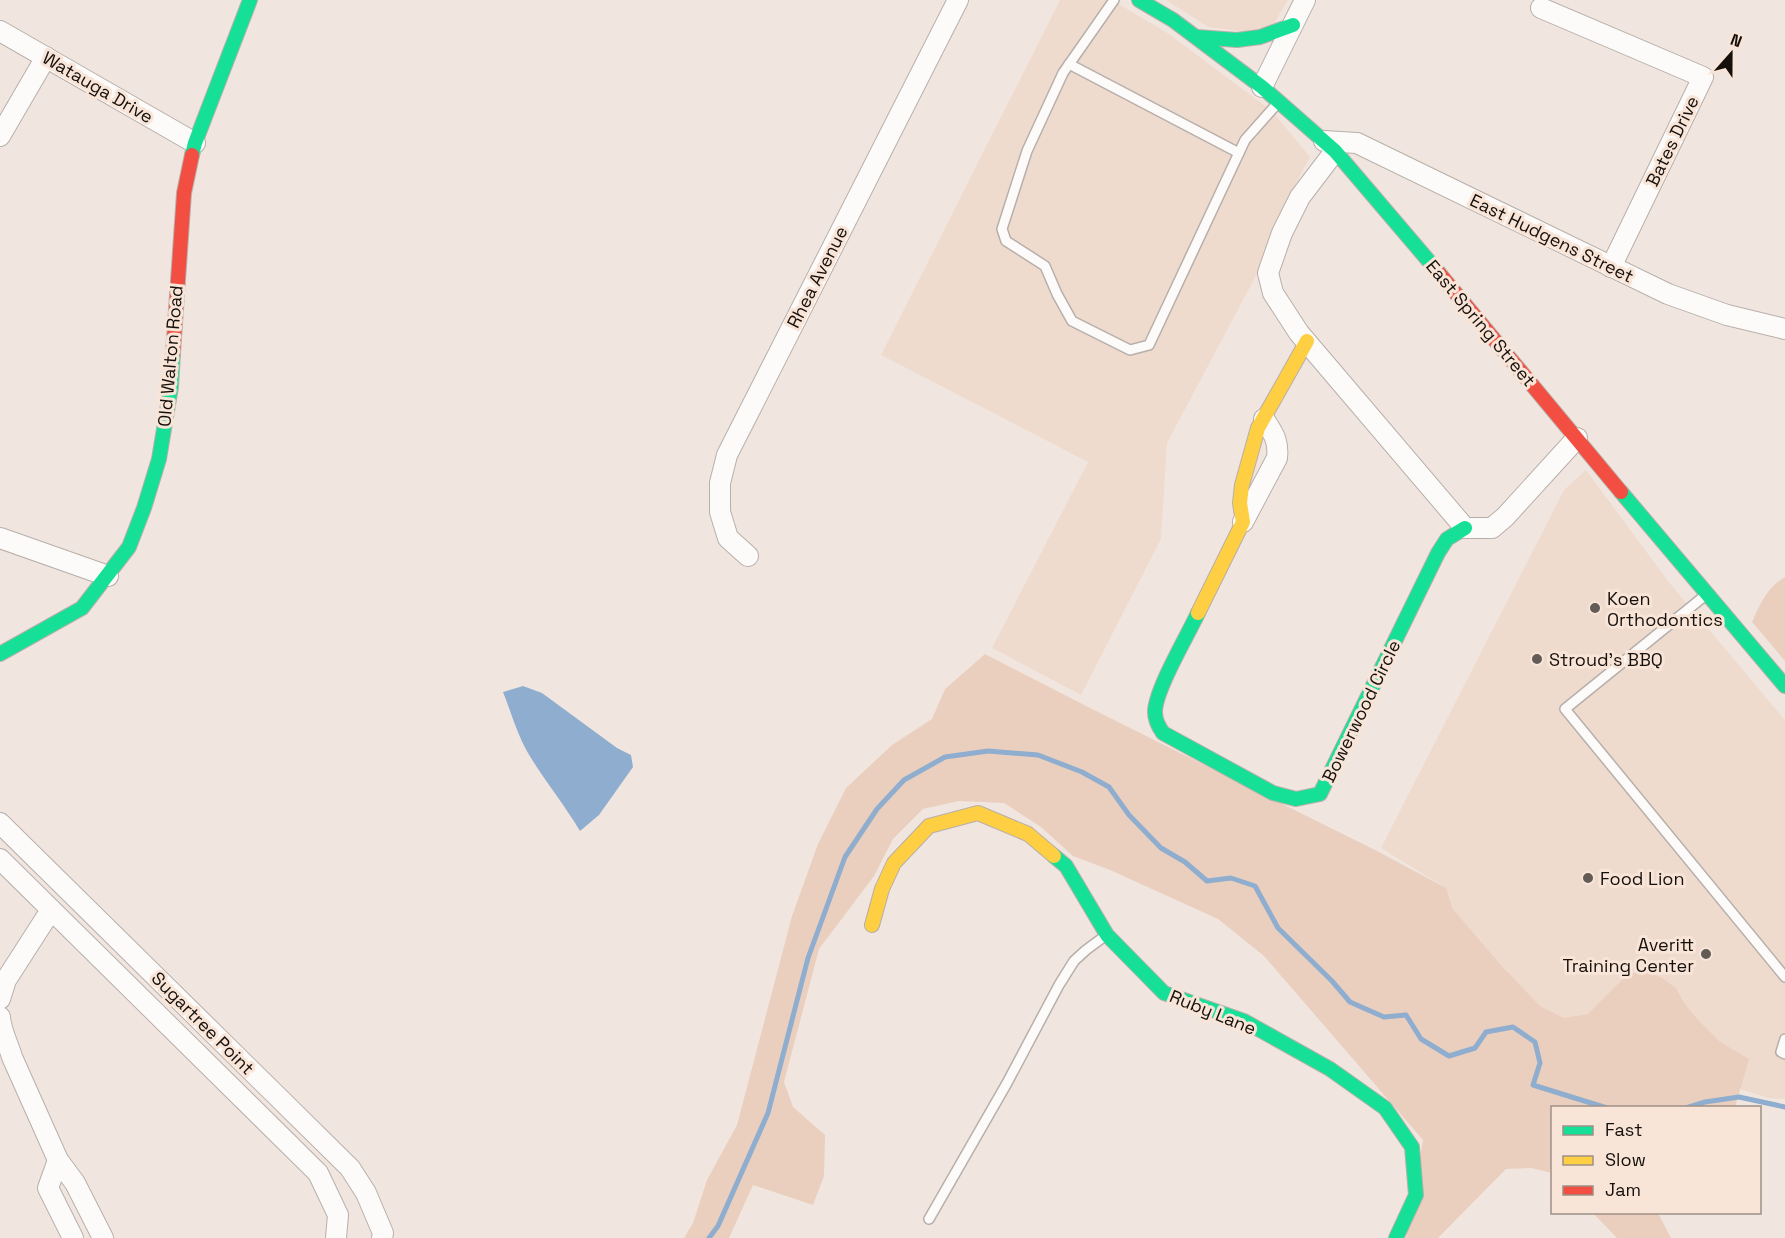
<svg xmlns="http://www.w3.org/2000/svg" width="1785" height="1238" viewBox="0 0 1785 1238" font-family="'Space Grotesk',sans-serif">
<rect width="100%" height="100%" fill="#f1e6df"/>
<g fill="#eedbce">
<path d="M1060,0h52l57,34 103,77 38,46 -31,58 -21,57 -91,171 -6,96 -80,156 -89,-47 96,-186 -207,-107z"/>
<path d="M1166,0h122l-13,22 -21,11 -46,-6z"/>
<path d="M1586,470l82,111 117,139v379l-17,-1 -28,-9 -176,-71 -24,-12 -19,-19 -68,-78 -7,-21 -65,-40 183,-358z"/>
</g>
<g fill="#eacfbe">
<path d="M1785,577v84l-33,-39c8,-18 15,-35 33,-45z"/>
<path d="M985,654l107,55 287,143 67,36 7,21 50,58 37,39 24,12 24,-4 40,-40 17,-2 15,5 16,11 8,15 15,18 21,21 29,17 -14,48 -183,1v65l-21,-5 -25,1 -68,69h-32l17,-98 -159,-184 -46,-37 -108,-49 -37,-14 -32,-29 -37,-24 -45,-2 -36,8 -30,30 -19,37 -55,73 -35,133 9,25 32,28 -1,41 -11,29 -60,-20 -24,53h-45l9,-15 14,-43 30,-55 55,-209 26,-72 28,-56 46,-43 40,-26 13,-30z"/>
<path d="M1593,1213h65l13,25h-54z"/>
</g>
<path fill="#8fadce" d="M523,686l19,7 75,55 14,7 2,12 -34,48 -19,16c-16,-27 -36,-51 -52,-78 -11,-19 -17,-41 -25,-61z"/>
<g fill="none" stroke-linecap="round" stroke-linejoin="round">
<g stroke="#8fadce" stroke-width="5">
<path d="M1686,1108l19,-6 34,-5 46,10"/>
<path d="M709,1238l9,-12 50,-113 40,-155 37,-101 32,-48 27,-29 41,-23 43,-6 50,4 44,17 27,15 20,28 32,33 24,14 22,19 24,-3 24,8 23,42 54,53 18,21 34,15 22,-2 15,24 28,17 26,-8 11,-16 27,-5 22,15 5,21 -7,22 74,23"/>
</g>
<defs>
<g id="lane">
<path d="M1114,0l-51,73 -36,78 -25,78 4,12 39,25 12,28 15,27 58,29 19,-5 96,-205 31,-35"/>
<path d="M1069,64l170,89"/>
<path d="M1702,598l-137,111 220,268"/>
<path d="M1785,1039l-4,13 4,2"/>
<path d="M929,1219l78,-136 52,-98 15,-24 12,-11 19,-14"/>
</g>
<g id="street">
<path d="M1541,8l162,69 -92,190"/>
<path d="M0,31l195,112"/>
<path d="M1262,87l43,-87"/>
<path d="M0,136l46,-79"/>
<path d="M1324,141l33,2 311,151 59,21 58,14"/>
<path d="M1335,151l-35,46 -18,36 -14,40 5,20 26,40 166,195h27l13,-11 72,-79"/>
<path d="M1243,522l34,-64c2,-18 -4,-25 -13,-39"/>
<path d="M0,538l108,38"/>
<path d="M748,556l-20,-18 -8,-26v-29l7,-28 231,-455"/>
<path d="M0,823l350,345 16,25 17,40 -1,5"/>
<path d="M0,859l318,314 20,42 -2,23"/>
<path d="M0,999l6,-19 45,-70"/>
<path d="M0,1017c1,14 8,26 12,40l46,103 17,23 28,55"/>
<path d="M58,1160l-10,28 25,50"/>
</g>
<g id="fast">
<path d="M1139,0l34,20 89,67 73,64 104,122"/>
<path d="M1197,37l40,3 23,-3 33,-12"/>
<path d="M192,155l3,-12 55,-143"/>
<path d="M1621,492l164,194"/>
<path d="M1198,613c-10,22 -43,77 -43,99 0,8 3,14 8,21l110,60 23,6 24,-5 118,-241 9,-14 18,-11"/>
<path d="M0,654l82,-46 47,-61 15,-39 15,-49 12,-72 2,-34"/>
<path d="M1054,856l12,10 41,69 57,58 80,28 86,48 55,39 27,39 4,48 -20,43"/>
</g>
<g id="slow">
<path d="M1198,613l45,-91 -3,-19 2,-18 16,-57 49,-87"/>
<path d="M872,925l10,-36 12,-26 35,-37 49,-13 50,21 26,22"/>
</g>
<g id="jam">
<path d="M1439,273l182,219"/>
<path d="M173,353l11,-160 8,-38"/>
</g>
</defs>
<use href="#lane" stroke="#b7afaa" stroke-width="12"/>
<use href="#street" stroke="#b7afaa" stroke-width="22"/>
<use href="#fast" stroke="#b7afaa" stroke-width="16"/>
<use href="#slow" stroke="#b7afaa" stroke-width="16"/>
<use href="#jam" stroke="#b7afaa" stroke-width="16"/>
<use href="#lane" stroke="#fdfbfa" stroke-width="9"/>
<use href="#street" stroke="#fdfbfa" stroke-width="20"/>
<use href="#fast" stroke="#16e098" stroke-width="14"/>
<use href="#slow" stroke="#ffcf43" stroke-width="14"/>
<use href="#jam" stroke="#f24e42" stroke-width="14"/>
</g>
<g fill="#635b56" stroke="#f8e5d8" stroke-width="2">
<circle cx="1595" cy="608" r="6"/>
<circle cx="1537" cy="659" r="6"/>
<circle cx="1588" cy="878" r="6"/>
<circle cx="1706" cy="954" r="6"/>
</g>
<g text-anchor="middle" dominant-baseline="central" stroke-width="6" stroke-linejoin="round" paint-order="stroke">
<g font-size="18" fill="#16100c" stroke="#f8e5d8">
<text transform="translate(98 87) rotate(30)">Watauga Drive</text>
<text transform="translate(1672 141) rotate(-64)">Bates Drive</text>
<text transform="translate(1552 238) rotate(26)">East Hudgens Street</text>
<text transform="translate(817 277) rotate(-63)">Rhea Avenue</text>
<text transform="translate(1481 323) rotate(50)">East Spring Street</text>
<text transform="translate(170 356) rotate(-85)">Old Walton Road</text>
<text transform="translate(1361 711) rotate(-64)">Bowerwood Circle</text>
<text transform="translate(1213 1012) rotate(22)">Ruby Lane</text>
<text transform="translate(203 1023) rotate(45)">Sugartree Point</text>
</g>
<g font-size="18" fill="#16100c" stroke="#f8e5d8" text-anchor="start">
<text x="1607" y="598">Koen<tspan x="1607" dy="21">Orthodontics</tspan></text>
<text x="1549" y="659">Stroud's BBQ</text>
<text x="1600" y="878">Food Lion</text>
<text x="1694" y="944" text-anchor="end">Averitt<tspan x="1694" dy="21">Training Center</tspan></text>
</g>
</g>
<rect x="1551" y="1106" width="210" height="108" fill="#f8e5d8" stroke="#9e9086" stroke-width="1.5"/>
<rect x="1563" y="1126" width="30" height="9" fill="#16e098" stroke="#9e9086" stroke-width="1.5"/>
<text x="1605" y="1136" font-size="18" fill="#16100c">Fast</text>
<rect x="1563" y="1156" width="30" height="9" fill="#ffcf43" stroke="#9e9086" stroke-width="1.5"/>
<text x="1605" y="1166" font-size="18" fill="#16100c">Slow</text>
<rect x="1563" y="1186" width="30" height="9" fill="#f24e42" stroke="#9e9086" stroke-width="1.5"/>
<text x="1605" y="1196" font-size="18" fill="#16100c">Jam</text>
<g transform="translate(1731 54) rotate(21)" stroke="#f8e5d8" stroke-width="4.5" paint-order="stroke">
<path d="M0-4.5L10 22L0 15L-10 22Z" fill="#16100c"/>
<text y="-9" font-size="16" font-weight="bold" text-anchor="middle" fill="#16100c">N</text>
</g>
</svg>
